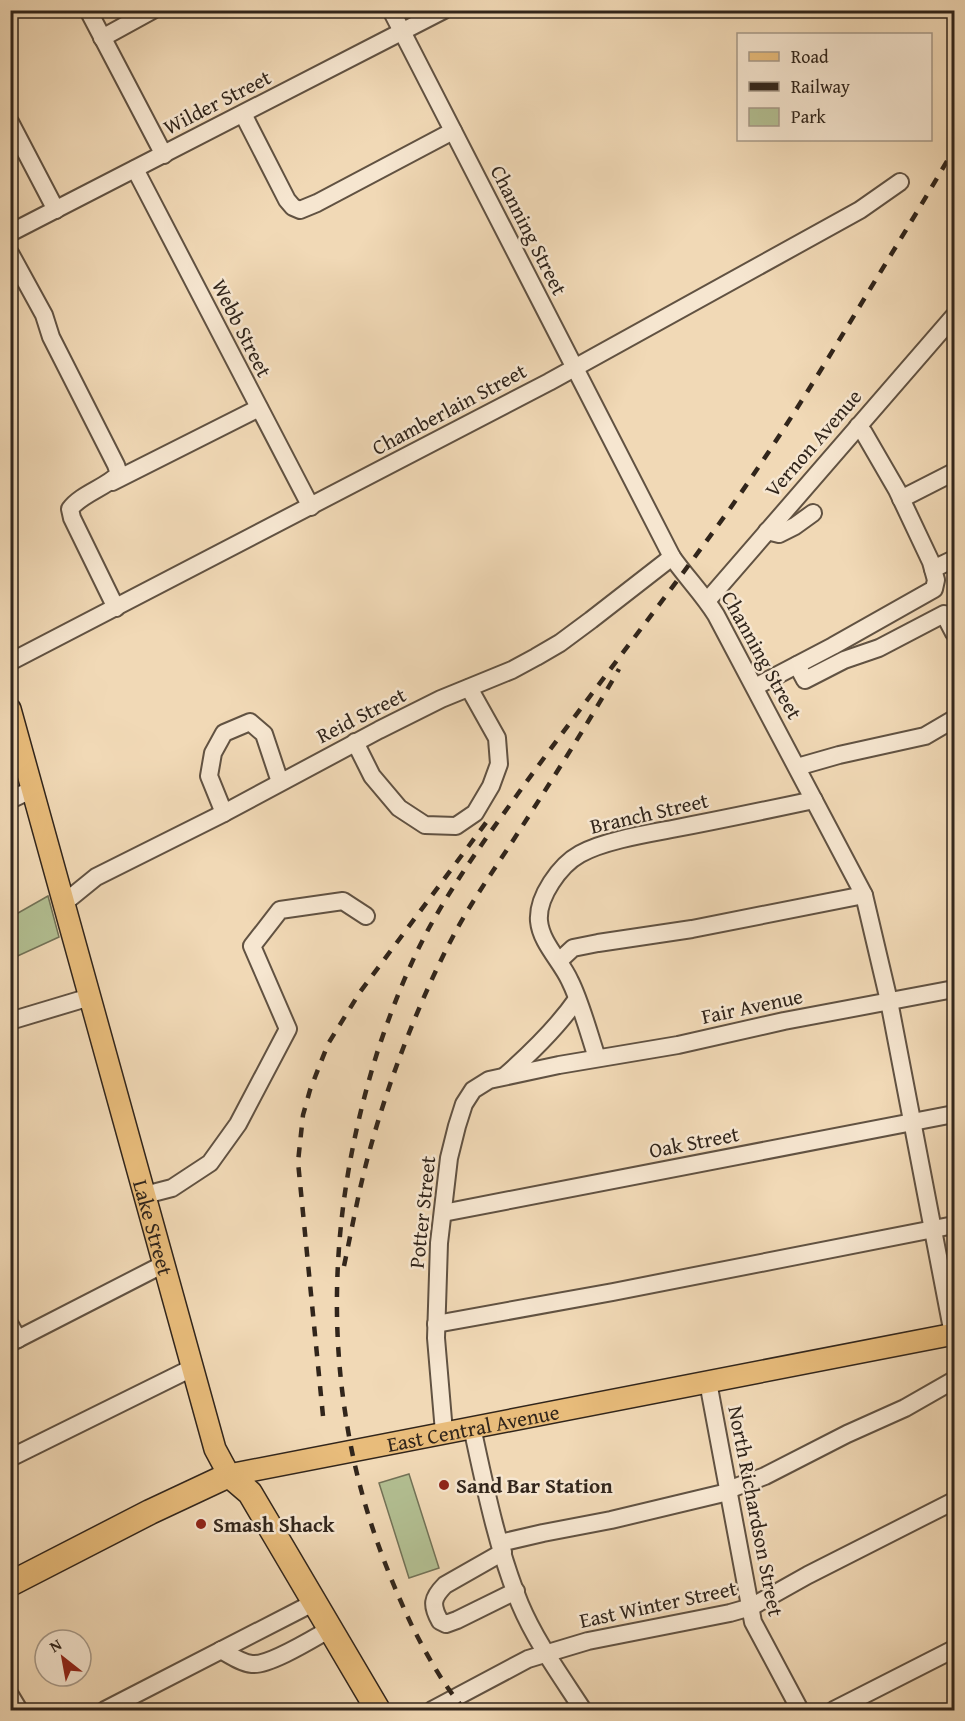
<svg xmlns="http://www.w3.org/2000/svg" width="965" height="1721" viewBox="0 0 965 1721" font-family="'Gentium Book Plus',serif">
<rect width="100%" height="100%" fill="#f1d9b6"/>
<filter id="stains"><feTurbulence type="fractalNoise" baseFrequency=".00333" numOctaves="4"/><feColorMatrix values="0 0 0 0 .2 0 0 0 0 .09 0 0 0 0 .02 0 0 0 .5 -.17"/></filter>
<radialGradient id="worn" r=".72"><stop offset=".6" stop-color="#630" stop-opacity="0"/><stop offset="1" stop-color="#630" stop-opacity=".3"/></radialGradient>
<g fill="#b3c093" stroke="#727257" stroke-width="1.5">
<path d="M48,896l11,41 -48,22v-42z"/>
<path d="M409,1474l30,94 -30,10 -30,-95z"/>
</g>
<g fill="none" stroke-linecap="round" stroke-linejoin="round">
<defs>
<g id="minor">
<path d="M88,10l76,145"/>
<path d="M391,10l281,547c14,20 31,37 44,58l148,280 25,106 64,333"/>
<path d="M102,38l51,-28"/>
<path d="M243,114l44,86 6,7 7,3 17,-7 136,-72"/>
<path d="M10,122l46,88"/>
<path d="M135,169l176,338"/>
<path d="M10,233l434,-223"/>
<path d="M10,253l34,62 7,22 65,128 3,9c-14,14 -38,20 -49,35l2,9 44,90"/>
<path d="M112,482l147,-74"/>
<path d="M901,499l53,-27"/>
<path d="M767,531l12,3 16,-8 18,-13"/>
<path d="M933,569l21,-10"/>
<path d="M707,601l247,-285"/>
<path d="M10,662l539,-280 311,-172 40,-28"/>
<path d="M797,665l8,15 39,-20 35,-12 65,-34 10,19"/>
<path d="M755,687l78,-41 101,-57 2,-9 -5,-18 -34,-72 -33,-57 -6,-7"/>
<path d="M355,742l17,34 27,32 26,17 31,1 19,-13 16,-27 8,-22 -2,-26 -28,-50"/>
<path d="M797,767l42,-12 86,-19 29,-17"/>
<path d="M10,800l23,-11"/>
<path d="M224,813l-15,-37 4,-23 11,-20 26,-11 14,12 16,48"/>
<path d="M64,903l32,-26 128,-64 155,-83 62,-31 71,-29 24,-13 24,-14 31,-23 81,-63"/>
<path d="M559,961l14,-13 25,-5 94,-14 172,-34"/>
<path d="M10,1021l80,-24"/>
<path d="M597,1058c-8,-24 -16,-55 -27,-77 -9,-20 -29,-38 -31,-60 -2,-24 21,-56 41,-67 23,-13 65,-20 92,-25 47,-9 95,-19 142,-29"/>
<path d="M506,1075c26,-23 51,-47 71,-76"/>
<path d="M145,1195l27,-7 38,-25 28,-39 50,-95 -36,-83 28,-36 63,-9 23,15"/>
<path d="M443,1213l511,-99"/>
<path d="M436,1324l177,-32 341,-67"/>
<path d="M10,1325l8,14"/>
<path d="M10,1343l154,-79"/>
<path d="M708,1382l45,240 47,88"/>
<path d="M472,1427c13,60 25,120 48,177 16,38 41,72 63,106"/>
<path d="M444,1432l-8,-94 3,-95 10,-85 8,-32 7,-22 9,-14 16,-10 70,-15 119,-20 106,-24 170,-32"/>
<path d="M10,1458l182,-90"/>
<path d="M728,1490l37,-14 82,-42 58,-26 49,-28"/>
<path d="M500,1543l43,-10 68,-13 117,-28"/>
<path d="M503,1552l-58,33c-13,13 -14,20 -5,36l6,3 11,-4 59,-29"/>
<path d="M221,1650c9,5 20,13 31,14 17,2 62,-26 78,-35"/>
<path d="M10,1695l9,15"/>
<path d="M105,1710l210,-108"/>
<path d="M432,1710l96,-51 60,-18 142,-28 21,-6 57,-32 146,-74"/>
<path d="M834,1710l120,-61"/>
</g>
<g id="major">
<path id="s1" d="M10,709l205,740 14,26 725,-141"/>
</g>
<path id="highway" d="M10,1584l140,-72 79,-37 21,18 128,217"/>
</defs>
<use href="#minor" stroke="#615242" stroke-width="20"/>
<use href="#major" stroke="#31251b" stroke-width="24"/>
<use href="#highway" stroke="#31251b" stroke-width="27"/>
<use href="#minor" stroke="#f6e6d0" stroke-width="16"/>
<use href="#major" stroke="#e8bc7b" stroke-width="21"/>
<use href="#highway" stroke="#e8bc7b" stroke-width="24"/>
<g stroke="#31251b" stroke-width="4.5" stroke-dasharray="10 10" stroke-linecap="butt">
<path d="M344,1266c7,-33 13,-66 21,-98 20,-79 54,-169 93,-241 17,-30 37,-59 56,-88 36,-56 72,-112 105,-170"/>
<path d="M323,1416l-25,-254 5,-47 7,-25 18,-46 32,-52 131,-176"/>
<path d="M465,1710c-21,-24 -37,-53 -52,-82 -32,-67 -56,-137 -67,-210 -20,-124 -6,-248 32,-368 14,-42 30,-83 51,-122 26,-47 57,-90 88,-133 69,-96 143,-189 212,-285 46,-65 88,-133 129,-201 32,-53 65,-106 96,-160"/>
</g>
</g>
<g fill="#8f2418" stroke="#f6e6d0" stroke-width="2">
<circle cx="444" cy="1485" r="6"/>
<circle cx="201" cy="1524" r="6"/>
</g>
<g text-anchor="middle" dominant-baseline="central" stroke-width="5" stroke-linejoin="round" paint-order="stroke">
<g font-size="21" fill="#31251b" stroke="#f6e6d0">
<text transform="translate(217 102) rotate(-27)">Wilder Street</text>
<text transform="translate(529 230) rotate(63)">Channing Street</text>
<text transform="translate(242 328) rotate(63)">Webb Street</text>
<text transform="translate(449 409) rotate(-28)">Chamberlain Street</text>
<text transform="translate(813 443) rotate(-49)">Vernon Avenue</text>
<text transform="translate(762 655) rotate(61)">Channing Street</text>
<text transform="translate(361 715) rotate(-27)">Reid Street</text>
<text transform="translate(649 813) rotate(-13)">Branch Street</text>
<text transform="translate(752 1006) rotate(-12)">Fair Avenue</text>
<text transform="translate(694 1142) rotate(-11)">Oak Street</text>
<text transform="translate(422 1212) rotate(-84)">Potter Street</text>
<text stroke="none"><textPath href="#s1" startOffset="538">Lake Street</textPath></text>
<text stroke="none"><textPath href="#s1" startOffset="1046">East Central Avenue</textPath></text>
<text transform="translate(756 1511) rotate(79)">North Richardson Street</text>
<text transform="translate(658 1604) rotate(-12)">East Winter Street</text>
</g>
<g font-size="21" font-weight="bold" fill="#31251b" stroke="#f6e6d0" text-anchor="start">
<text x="456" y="1485">Sand Bar Station</text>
<text x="213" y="1524">Smash Shack</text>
</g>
</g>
<rect width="965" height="1721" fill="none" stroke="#f1d9b6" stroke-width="36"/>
<rect x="12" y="12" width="941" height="1697" fill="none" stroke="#31251b" stroke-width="3"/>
<rect x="18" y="18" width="929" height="1685" fill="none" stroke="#31251b" stroke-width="1.5"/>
<rect x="737" y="33" width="195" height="108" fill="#f6e6d0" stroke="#a79988" stroke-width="1.5"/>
<rect x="749" y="52" width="30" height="9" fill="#e8bc7b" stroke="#a79988" stroke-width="1.5"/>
<text x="791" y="63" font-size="18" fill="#31251b">Road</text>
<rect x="749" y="82" width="30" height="9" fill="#31251b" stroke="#a79988" stroke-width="1.5"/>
<text x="791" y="93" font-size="18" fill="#31251b">Railway</text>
<rect x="749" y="108" width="30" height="18" fill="#b3c093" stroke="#a79988" stroke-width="1.5"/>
<text x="791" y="123" font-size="18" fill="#31251b">Park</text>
<g transform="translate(63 1658) rotate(329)"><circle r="28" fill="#f6e6d0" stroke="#a79988" stroke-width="1.5"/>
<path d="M0-4.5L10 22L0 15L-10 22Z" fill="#8f2418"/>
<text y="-9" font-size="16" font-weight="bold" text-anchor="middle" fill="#31251b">N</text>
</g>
<rect width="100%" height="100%" filter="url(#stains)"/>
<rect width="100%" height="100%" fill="url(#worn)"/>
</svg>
